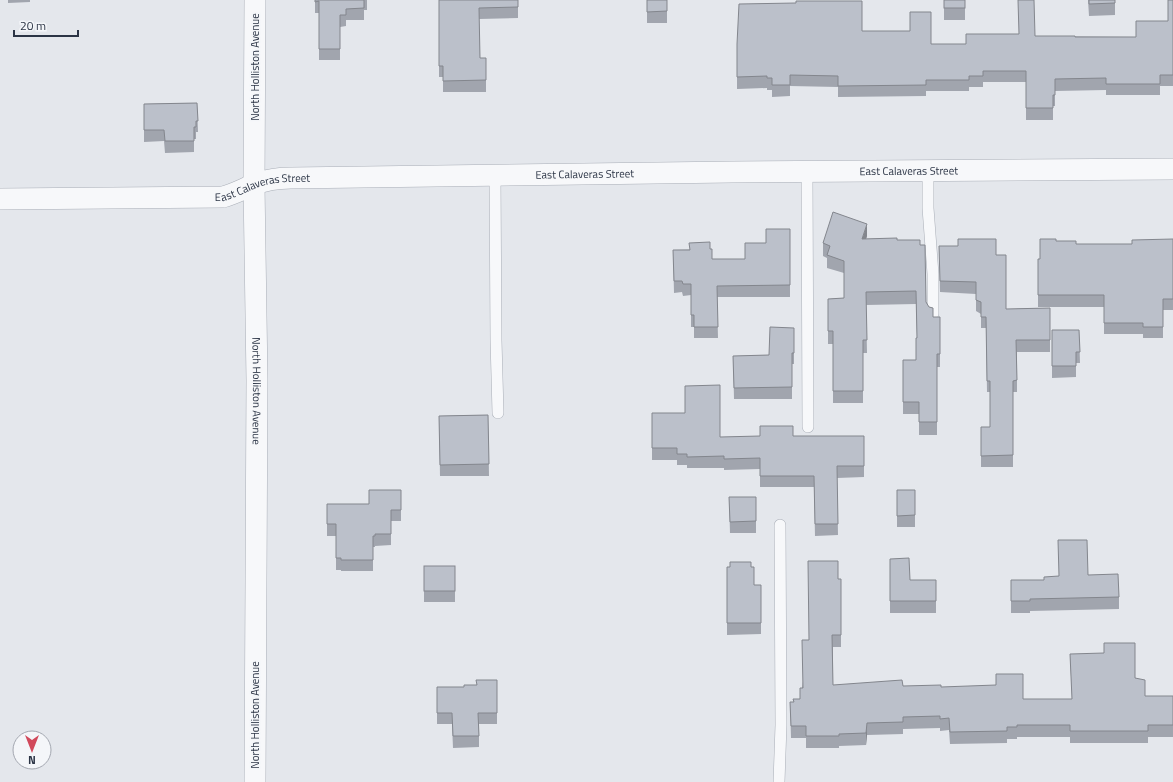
<svg xmlns="http://www.w3.org/2000/svg" width="1173" height="782" viewBox="0 0 1173 782" font-family="'Titillium Web',sans-serif">
<rect width="100%" height="100%" fill="#e4e7ec"/>
<g fill="none" stroke-linecap="round" stroke-linejoin="round">
<defs>
<g id="service">
<path d="M807,171l1,256"/>
<path d="M928,171v37l5,66v40"/>
<path d="M495,175l1,165 2,73"/>
<path d="M779,782l2,-57 -1,-200"/>
</g>
<g id="minor">
<path id="s1" d="M255,0l-1,185 3,195 -2,402"/>
<path id="s2" d="M0,199l223,-2c11,-3 20,-8 30,-12 12,-5 25,-7 38,-7l441,-6 441,-3"/>
</g>
</defs>
<use href="#service" stroke="#a9aeb7" stroke-width="12"/>
<use href="#minor" stroke="#a9aeb7" stroke-width="22"/>
<use href="#service" stroke="#f7f8fa" stroke-width="11"/>
<use href="#minor" stroke="#f7f8fa" stroke-width="21"/>
</g>
<g fill="#a1a5ae">
<path d="M8,0h22v2l-22,1z"/>
<path d="M315,0h52v10h-3v10h-18v6l-6,1v33h-21v-47h-4z"/>
<path d="M439,0h79v18l-39,1 1,39h6v34h-43v-15h-4z"/>
<rect x="647" y="0" width="20" height="23"/>
<rect x="944" y="0" width="21" height="20"/>
<path d="M1088,0h27v15l-26,1z"/>
<path d="M1173,0v86h-13v9h-54v-5l-51,1v15h-2v14h-27v-38h-43v5h-14v4h-43v5l-88,1v-10l-48,-1v10l-18,1v-7h-5v-2l-30,1v-45l125,-13 69,13h35l69,-8 101,1 32,-16z"/>
<path d="M197,103l1,29h-2v7h-2v13l-29,1 -1,-12 -20,1v-38z"/>
<path d="M790,229v68h-73l1,41h-24v-11h-3v-32l-8,1 -1,-4 -8,1 -1,-43 37,-1 2,10h33l21,-16z"/>
<path d="M867,236l-1,3 31,1 36,77h7v50h-3v68h-18v-21h-16v-54h13l1,-22 -1,-34 -50,1 1,48h-4v50h-30v-59h-5v-45l16,-1v-25l-17,-5v-10l-4,-2v-13z"/>
<path d="M1173,239v71h-10v28h-20v-4h-39v-27h-66v-48h2l16,-18 20,3h56z"/>
<path d="M939,246l57,9 10,54 44,-1v44h-33v40h-4v75h-32v-40h9v-35h-3l-1,-64h-5v-14l-5,-3v-17l-36,-2z"/>
<path d="M794,328v36h-2v35h-58l-1,-43 36,-1z"/>
<path d="M1052,330h27l1,33h-4v14l-24,1z"/>
<path d="M652,413l68,24 144,-1v41l-27,1 1,57 -23,1 -1,-49h-54v-18l-36,1v-2h-37v-3h-10v-5h-25z"/>
<path d="M488,415l1,61h-49l-1,-60z"/>
<path d="M401,490v31h-10v24l-16,1v1h-2v24h-32v-1h-5v-34h-9v-32h42z"/>
<rect x="897" y="490" width="18" height="37"/>
<path d="M729,497h27v36h-26z"/>
<path d="M890,559l20,21h26v33h-46z"/>
<rect x="424" y="566" width="31" height="36"/>
<path d="M727,567h24l3,18h7v49l-34,1z"/>
<path d="M1088,575l31,22v12l-89,2v2h-19v-33h33l15,-4z"/>
<path d="M838,579h3v68h-8v38l108,2 82,12h49l-2,-45 65,24 10,18h28v41h-25v6h-78v-6h-53v2h-10v4l-57,1 -1,-14 -9,1v-3l-37,1v5l-36,1 -1,10 -27,1v2h-33v-10h-15l-1,-36h3l7,-3 2,-11 7,-48z"/>
<path d="M497,680v44h-18v23l-26,1 -1,-24h-15v-37h27l12,-2z"/>
</g>
<g fill="#83868d">
<path d="M867,224v12l-5,16v-13z"/>
<path d="M867,723v12l-1,10v-12z"/>
</g>
<g fill="#bbc0ca" stroke="#83868d">
<path d="M315,0h49v8l-18,1v6h-6v34h-21v-48l-4,1z"/>
<path d="M439,0h79v7l-39,1 1,50h6v22l-43,1v-15h-4z"/>
<path d="M647,0h20v11l-20,1z"/>
<rect x="944" y="0" width="21" height="8"/>
<path d="M1018,0h16l1,36h40v1h61v-16h32v-21h5v75h-13v9h-54v-6l-51,1v16h-2v13h-27v-37h-43v5h-14v4h-43v5l-88,1v-10l-48,-1v10h-18v-7h-5v-2l-30,1v-33l2,-40 57,-1v-2h66v30h48v-19h21v32h35v-10h53z"/>
<path d="M1089,0h26v3l-26,1z"/>
<path d="M197,103l1,18h-2v6h-2v14h-29l-1,-11h-20v-26z"/>
<path d="M833,212l34,12 -5,15 35,-1v2h23v5h5l1,57 3,5 4,1v9h7v37h-3v68h-18v-20h-16v-42h13v-22h1l-1,-47 -50,1 1,48h-4v51h-30v-60h-5v-32l16,-1v-37l-17,-6 3,-9 -7,-3z"/>
<path d="M766,229h24v56l-73,1 1,41h-24v-12h-3v-31h-8l-1,-3h-8l-1,-31h17l-1,-7 21,-1v7h2v10h33v-16h21z"/>
<path d="M958,239h38v16h10v54l44,-1v32h-34l1,40 -4,1v74l-32,1v-29h9v-46h-3l-1,-64h-5v-15l-5,-2v-18l-36,-1 -1,-35h19z"/>
<path d="M1040,239h16v2h20v3h56v-4l41,-1v60h-10v28h-20v-4h-39v-28h-66v-36h2z"/>
<path d="M770,327l24,1v25h-2v34l-58,1 -1,-32 36,-1z"/>
<path d="M1052,330h27l1,22h-4v14h-24z"/>
<path d="M720,385v52l40,-1v-10h33v10h71v30h-27l1,58h-23l-1,-48h-54v-18l-36,1v-3l-37,1v-3h-10v-6h-25v-35h33v-27z"/>
<path d="M488,415l1,49 -49,1 -1,-49z"/>
<path d="M369,490h32v20h-10v24h-16v2h-2v24h-32v-2h-5v-34h-9v-20h42z"/>
<path d="M897,490h18v25l-18,1z"/>
<path d="M729,497h27v24l-26,1z"/>
<path d="M1058,540h29l1,35 30,-1 1,23 -89,2v2h-19v-21h33v-3l15,-1z"/>
<path d="M909,558l1,22h26v21h-46v-42z"/>
<path d="M808,561h30v18h3v56h-9l1,50 69,-5 1,6 38,-1v2l55,-2v-11h27v25h49l-2,-45 34,-1v-10h31v35l10,2v16h28v29h-25v6h-78v-6h-53v2h-10v4l-57,1 -1,-14 -9,1v-3l-37,1v5l-36,1 -1,10 -27,1v2h-33v-10h-15l-1,-24h4l-1,-3h7v-11h3l-1,-48h7z"/>
<path d="M730,562h21v5h3v18h7v38h-34v-56h3z"/>
<rect x="424" y="566" width="31" height="25"/>
<path d="M476,680h21v33h-19l1,23h-26l-1,-23h-15v-26h27v-2h13z"/>
</g>
<g text-anchor="middle" dominant-baseline="central" stroke-width="3.5" stroke-linejoin="round" paint-order="stroke">
<g font-size="11" fill="#2b3445" stroke="#f4f6f9">
<text transform="translate(255 67) rotate(-90)">North Holliston Avenue</text>
<text stroke="none"><textPath href="#s2" startOffset="912">East Calaveras Street</textPath></text>
<text stroke="none"><textPath href="#s2" startOffset="588">East Calaveras Street</textPath></text>
<text stroke="none"><textPath href="#s2" startOffset="264">East Calaveras Street</textPath></text>
<text stroke="none"><textPath href="#s1" startOffset="391">North Holliston Avenue</textPath></text>
<text transform="translate(255 715) rotate(-90)">North Holliston Avenue</text>
</g>
</g>
<g transform="translate(32 750) rotate(180)"><circle r="19" fill="#f4f6f9" stroke="#a4a8b1"/>
<path d="M0-3L7 15L0 10L-7 15Z" fill="#d1495b"/>
<text y="-6" font-size="11" font-weight="bold" text-anchor="middle" fill="#2b3445">N</text>
</g>
<path d="M14 30v6h64v-6" fill="none" stroke="#2b3445" stroke-width="2"/>
<text x="20" y="30" font-size="12" fill="#2b3445" stroke="#f4f6f9" stroke-width="3" paint-order="stroke">20 m</text>
</svg>
